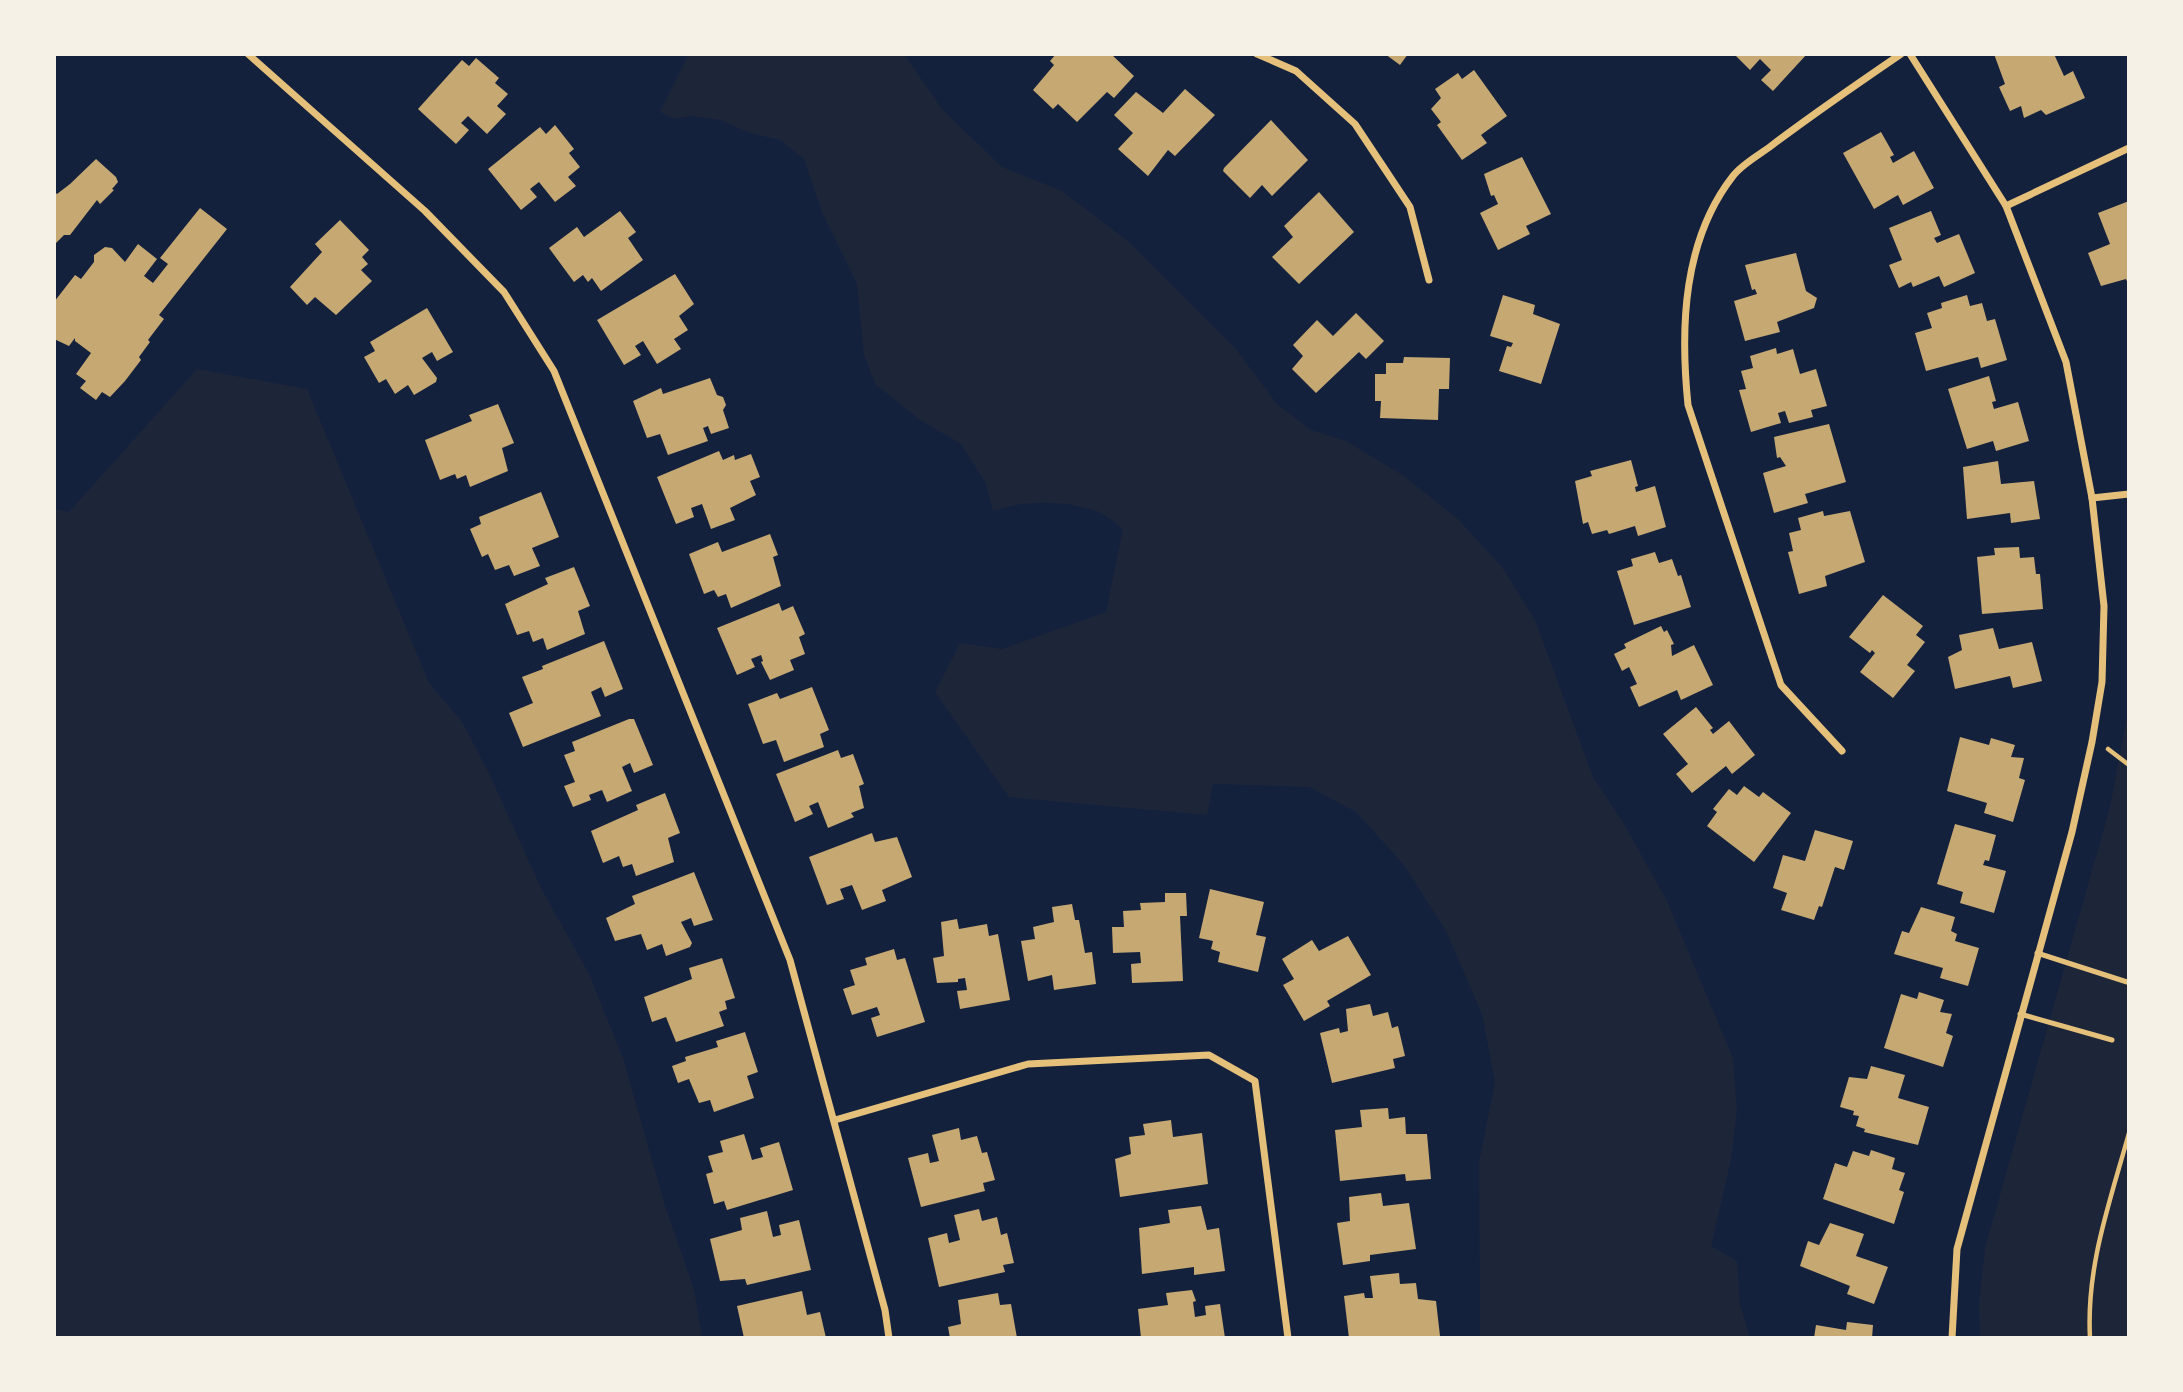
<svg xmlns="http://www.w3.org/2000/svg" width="2183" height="1392" viewBox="0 0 2183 1392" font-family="'IBM Plex Serif',serif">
<rect width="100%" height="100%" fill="#14213d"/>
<g fill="#1d2539">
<path d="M689,54h215l38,55 60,58 60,24 67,51 106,106 42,56 34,26 35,11 58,35 54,43 44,48 33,53 58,157 31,47 43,77 66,157 4,53 -6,49 -20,86 26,15 3,43 10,34h-270l-1,-175 16,-81 -13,-68 -36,-83 -42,-66 -48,-53 -47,-25 -96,-3 -6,31 -198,-18 -74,-105 25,-49 42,6 104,-37 17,-83c-8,-6 -17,-15 -27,-18 -32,-11 -72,-11 -103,0l-8,-29 -24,-38 -41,-24 -45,-36 -11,-29 -7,-71 -35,-72 -18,-53 -24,-19 -31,-7 -28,-13 -29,-4 -17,3 -15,-7z"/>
<path d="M197,369l110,20 122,294 33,39 27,51 52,115 48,86 34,84 42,148 29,83 8,49h-648v-829l15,3z"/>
<path d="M2129,706v632h-149l-1,-34 6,-56 125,-441z"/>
</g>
<g fill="#c6a872">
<path d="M1056,54h55l23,22 -20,22 -7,-6 -30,30 -19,-18 -5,5 -20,-19 21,-25 -4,-4z"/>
<path d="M1385,54h23l-8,11z"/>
<path d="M1734,54h73l-34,37 -12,-11 10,-10 -11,-11 -10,11z"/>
<path d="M1994,54h60l10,22 9,-5 12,27 -39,17 -5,-5 -17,8 -3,-12 -11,5 -11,-24 6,-3z"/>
<path d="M476,58l23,20 -4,5 13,11 -11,12 9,8 -19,20 -19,-18 -7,7 8,7 -13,14 -38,-35 44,-49 7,6z"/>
<path d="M1474,70l33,46 -26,19 6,8 -25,17 -25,-35 4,-3 -10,-13 10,-11 -6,-9 23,-16 4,6z"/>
<path d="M1185,89l30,26 -40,41 -7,-6 -20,26 -30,-27 15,-16 -19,-18 22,-23 27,21z"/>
<path d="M1271,120l37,40 -36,36 -10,-11 -12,13 -27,-27 1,-3z"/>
<path d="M555,125l19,24 -5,4 11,14 -12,10 8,9 -21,16 -16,-20 -9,7 7,8 -16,13 -33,-41 52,-42 6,7z"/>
<path d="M1881,132l13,23 -4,2 3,6 21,-12 20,37 -31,17 -5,-10 -24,14 -31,-56z"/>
<path d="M1522,157l29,57 -25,12 4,8 -32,16 -18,-37 18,-9 -4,-9 -3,1 -7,-22z"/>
<path d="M96,159l20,18 2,5 -6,7 2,1 -14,14 -3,-4 -27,35h-6l-10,10v-54l3,3 13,-10z"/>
<path d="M1319,192l35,40 -55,52 -27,-27 21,-20 -9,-11z"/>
<path d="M2129,201v85l-3,-7 -25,7 -13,-33 22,-9 -12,-31z"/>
<path d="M200,208l27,21 -68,86 5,4 -16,21 2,2 -11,15 2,3 -16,21 -15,16 -8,-5 -6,8 -16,-12 6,-7 -10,-7 15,-21 -16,-12v-3l-6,8 -15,-7v-37l21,-27 6,4 13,-17v-7l11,-8 7,1 13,14 13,-18 19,15 -13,17 9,7 15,-19 -8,-6z"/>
<path d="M620,211l16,21 -8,6 15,22 -42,31 -9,-13 -4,4 -5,-7 -9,7 -25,-34 28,-21 7,10z"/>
<path d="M1931,211l10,24 -7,3 3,5 22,-9 16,39 -31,14 -5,-11 -26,11 -2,-5 -12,6 -10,-23 13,-5 -13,-32z"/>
<path d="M340,220l29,30 -7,7 6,7 -7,6 11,11 -36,34 -21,-18 -8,8 -17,-18 32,-35 -7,-8z"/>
<path d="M1796,253l10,38 11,7 -3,10 -37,14 3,10 -35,9 -11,-40 23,-7 -2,-5 -3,1 -7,-25z"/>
<path d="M675,274l19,30 -15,12 9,14 -14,9 7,10 -24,15 -14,-23 -8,5 6,9 -17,10 -27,-45z"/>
<path d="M1503,295l32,10 -2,9 27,10 -19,60 -42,-13 8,-25 4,1 2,-4 -23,-7z"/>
<path d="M1967,295l3,11 12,-3 5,18 8,-2 12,41 -26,8 -3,-11 -52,14 -11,-38 17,-5 -5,-15 15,-5 -1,-5z"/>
<path d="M427,308l26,44 -16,9 -5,-9 -10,6 15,20 -1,4 -22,13 -6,-10 -13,9 -9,-15 -7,4 -15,-26 11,-6 -5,-9z"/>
<path d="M1356,313l28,28 -18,18 -7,-7 -43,41 -24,-24 11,-13 -10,-11 24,-25 16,16z"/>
<path d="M1776,348l1,6 16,-5 7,25 16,-5 11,37 -16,4 2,7 -24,6 -4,-12 -7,2 3,10 -30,9 -12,-42 7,-1 -5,-18 12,-3 -3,-12z"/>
<path d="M1404,357l46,1 -1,31h-10l-1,31 -58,-2 1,-17h-6v-27h11v-11h17z"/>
<path d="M1989,376l7,25 -4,1 2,7 24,-7 11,39 -33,10 -3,-10 -26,8 -19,-60z"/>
<path d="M710,378l7,17 6,2 3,8 -3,5 6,18 -18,6 -3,-8 -5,2 5,13 -40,14 -8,-21 -13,4 -14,-37 28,-13 2,6z"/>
<path d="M498,404l16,39 -12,5 6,23 -38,16 -4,-12 -9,4 -2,-5 -15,6 -15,-40 47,-19 -3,-6z"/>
<path d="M1829,424l17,58 -41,12 3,9 -34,10 -11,-40 23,-7 -6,-9 -3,1 -3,-21z"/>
<path d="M719,451l4,9 11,-5 1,5 16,-6 9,23 -10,4 6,14 -26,13 5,12 -24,9 -9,-25 -11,4 3,9 -18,7 -19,-47z"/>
<path d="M1631,460l7,26 -3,1 1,5 19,-6 11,41 -28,9 -3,-10 -26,8 -2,-4 -15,4 -4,-12 -5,2 -8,-43 17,-5 -2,-5z"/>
<path d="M1998,461l3,23 33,-3 6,38 -29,4 -1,-10 -43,6 -4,-52z"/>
<path d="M541,492l18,45 -27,11 8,18 -26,10 -5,-11 -14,5 -7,-16 -6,3 -12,-28 11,-5 -2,-7z"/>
<path d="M1823,511l1,5 26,-5 15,51 -40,14 2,10 -28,8 -11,-42 5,-1 -4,-18 12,-3 -3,-12z"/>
<path d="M770,534l8,21 -5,2 8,29 -50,22 -5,-14 -8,3 -4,-7 -10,4 -15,-40 29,-12 4,10z"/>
<path d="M2019,547l1,11 14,-1 2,17h4l3,35 -61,5 -5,-57 18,-2 -1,-7z"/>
<path d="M1655,552l4,11 13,-4 6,17 3,-1 10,32 -57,18 -17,-54 16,-5 -2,-7z"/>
<path d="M574,567l16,39 -12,5 7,23 -38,16 -4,-12 -10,4 -4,-11 -12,4 -12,-31 43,-20 -3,-6z"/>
<path d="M1883,595l40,31 -7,9 9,7 -18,23 8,6 -22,27 -33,-26 15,-19 -3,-3 -2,3 -21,-16z"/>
<path d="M779,603l3,8 11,-5 12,28 -6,3 6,17 -15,6 4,10 -24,10 -9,-18 2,-1 -2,-6 -10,4 4,8 -18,8 -20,-47z"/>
<path d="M1661,626l3,6 3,-2 7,14 -3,1 1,11 22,-11 19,40 -32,15 -4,-10 -38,17 -9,-20 7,-3 -8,-17 -7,4 -8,-17 12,-6 -2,-4z"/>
<path d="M1993,628l6,21 33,-7 10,39 -29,7 -3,-12 -55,13 -7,-32 14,-7 -3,-15z"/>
<path d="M604,641l19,48 -18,8 -4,-10 -10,5 10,24 -78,31 -14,-34 24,-10 -11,-26 21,-8 -1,-3z"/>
<path d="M812,687l17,43 -9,4 4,13 -40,15 -8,-22 -13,4 -15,-40 29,-11 3,6z"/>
<path d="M1696,707l17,21 -3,2 3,4 16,-13 26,34 -23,19 -6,-8 -34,27 -16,-19 12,-10 -25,-30z"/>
<path d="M629,719h5l19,46 -19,8 -4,-10 -8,4 10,24 -25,11 -5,-12 -13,5 2,5 -18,7 -9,-21 11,-4 -11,-27 11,-4 -3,-9z"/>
<path d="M1960,737l29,8 2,-7 24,7 -4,12 13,1 -5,20 6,2 -12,42 -29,-9 3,-10 -40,-12z"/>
<path d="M838,750l3,8 12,-4 11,30 -5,2 5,22 -13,5 3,4 -26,11 -10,-26 -9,4 4,8 -18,8 -19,-48z"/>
<path d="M1744,786l15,11 4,-5 28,21 -37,49 -47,-36 10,-14 -4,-3 16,-20 8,6z"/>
<path d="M665,793l15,40 -12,5 6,24 -38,14 -4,-12 -9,3 -4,-11 -16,7 -12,-32 47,-21 -2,-5z"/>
<path d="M1955,824l41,11 -7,26 -4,-1 -2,5 23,6 -12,42 -34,-10 3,-11 -26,-8z"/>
<path d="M1815,830l38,11 -9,29 -9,-3 -13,40 -3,-1 -5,14 -33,-10 6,-17 -14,-5 10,-33 22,6z"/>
<path d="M872,833l3,9 22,-5 15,40 -30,13 4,11 -24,9 -10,-25 -12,4 4,10 -17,6 -18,-48z"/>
<path d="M694,872l19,48 -19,6 -3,-8 -10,4 11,21 -2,4 -24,9 -4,-12 -15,6 -6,-16 -26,7 -9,-23 29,-14 -3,-8z"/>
<path d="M1210,889l54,13 -8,33 10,2 -8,35 -40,-10 2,-10 -9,-3 2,-8 -14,-3z"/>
<path d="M1165,893h21l1,23h-7l3,65 -51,2 -1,-19 10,-1 -1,-11 -27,1 -1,-26h12l-1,-16 18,-1 -1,-7 25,-1z"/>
<path d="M1072,904l3,16h4l6,33 7,-1 4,32 -42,6 -2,-15 -24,6 -7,-40 14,-2 -2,-12 21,-5 -2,-15z"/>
<path d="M1921,907l34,10 -4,14 6,3 -2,7 24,7 -11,38 -28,-8 3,-10 -49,-14 8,-23 7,2z"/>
<path d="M957,919l2,10 28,-5 2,12 9,-2 12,66 -50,9 -3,-18 10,-1 -2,-12 -7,1v3l-21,1 -4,-25 11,-2 -3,-34z"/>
<path d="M1348,936l23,39 -44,26 3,5 -26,15 -21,-36 11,-6 -12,-20 30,-19 7,11z"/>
<path d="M894,949l3,11 8,-2 20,64 -48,15 -6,-19 9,-3 -3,-8 -25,8 -9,-26 12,-4 -5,-15 17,-5 -2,-7z"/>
<path d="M722,958l13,40 -10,3 2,8 -8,3 5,14 -48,16 -10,-25 -14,5 -8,-25 48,-18 -3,-11z"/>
<path d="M1919,992l25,8 -4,12 12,2 -6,19 7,3 -10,31 -59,-19 17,-54 16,5z"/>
<path d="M1370,1004l3,12 15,-4 4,16 6,-2 7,30 -12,3 2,9 -63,15 -12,-50 19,-5 1,5 8,-2 -2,-22z"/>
<path d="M745,1032l13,40 -11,4 7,22 -40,14 -4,-12 -11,3 -10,-24 -11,4 -6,-17 14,-5 -1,-4 33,-10 -2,-6z"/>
<path d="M1871,1066l34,9 -7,23 31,9 -11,38 -54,-13 1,-3 -9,-3 3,-10 -6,-1 1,-4 -14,-4 9,-30 18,2z"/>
<path d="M1388,1108l1,11 16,-2 1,17h21l4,45 -25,2 -1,-7 -65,7 -5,-51 27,-3 -2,-17z"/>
<path d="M1171,1120l2,17 29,-4 6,51 -88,13 -5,-38 16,-5 -2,-17 16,-2 -2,-11z"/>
<path d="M959,1128l2,12 16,-4 5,17 5,-1 8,28 -12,3 2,8 -64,16 -13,-49 20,-5 2,10 9,-2 -7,-26z"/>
<path d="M744,1134l8,26 11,-3 -3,-9 19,-6 14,48 -66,20 -3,-9 -10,3 -8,-30 7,-2 -5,-16 15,-4 -3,-11z"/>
<path d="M1871,1150l24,8 -3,11 13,4 -6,17 5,2 -10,32 -71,-25 12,-36 12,4 6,-16 16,5z"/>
<path d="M1381,1193l2,13 26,-3 7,46 -46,6v6l-27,4 -6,-42 13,-2 -1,-24z"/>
<path d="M1201,1206l6,24 12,-2 6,43 -31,4v-8l-52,7 -3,-46 31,-5 -2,-13z"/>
<path d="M979,1209l3,12 15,-4 4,18 6,-2 7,30 -11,2 2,7 -66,15 -11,-49 19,-5 2,10 11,-3 -6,-25z"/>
<path d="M767,1211l6,26 8,-2 -2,-10 20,-5 12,50 -64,15 -2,-6 -25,2 -10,-42 32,-9 -2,-12z"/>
<path d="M1830,1223l34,11 -8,22 32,11 -14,37 -27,-10 3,-8 -50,-20 8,-25 11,4z"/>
<path d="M1399,1273l1,11 16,-1 2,16 18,2 4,35 -91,2 -5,-42 20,-3 1,5h8l-3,-22z"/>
<path d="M1192,1290l4,11 -3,1 2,15 11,-2 -1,-9 15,-2 5,34h-84l-3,-29 30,-4 -2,-12z"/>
<path d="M802,1291l5,24 13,-3 6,26h-82l-7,-32z"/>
<path d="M998,1293l2,12 11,-1 6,34h-67l-2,-11 13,-3 -3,-24z"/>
<path d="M1847,1322l26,3 -1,13h-58l2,-13 30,5z"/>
</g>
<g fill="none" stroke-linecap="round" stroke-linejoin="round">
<g stroke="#e5c07b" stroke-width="4.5">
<path d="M2108,749l21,16"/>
<path d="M2090,1338c-4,-72 20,-136 39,-205"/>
</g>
<g stroke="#e5c07b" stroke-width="5">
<path d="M2037,953l90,29"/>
<path d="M2020,1014l92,26"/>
</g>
<g stroke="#e5c07b" stroke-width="7">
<path d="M248,54l177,157 79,81 50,79 236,589 95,350 4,28"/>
<path d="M1257,54l39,17 59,53 55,83 19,73"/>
<path d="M1910,54l96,152 60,156 26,136 12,108 -2,76 -10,60 -20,90 -115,417 -5,89"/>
<path d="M2006,206l123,-58"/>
<path d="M2092,498l37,-4"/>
<path d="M1842,751l-61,-66 -93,-280c-8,-78 -5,-165 45,-229 9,-12 26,-21 38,-30 42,-32 86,-62 130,-92"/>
<path d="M835,1120l193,-56 181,-9 46,26 33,257"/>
</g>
</g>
<rect width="2183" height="1392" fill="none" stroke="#f6f1e7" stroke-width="112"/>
</svg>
